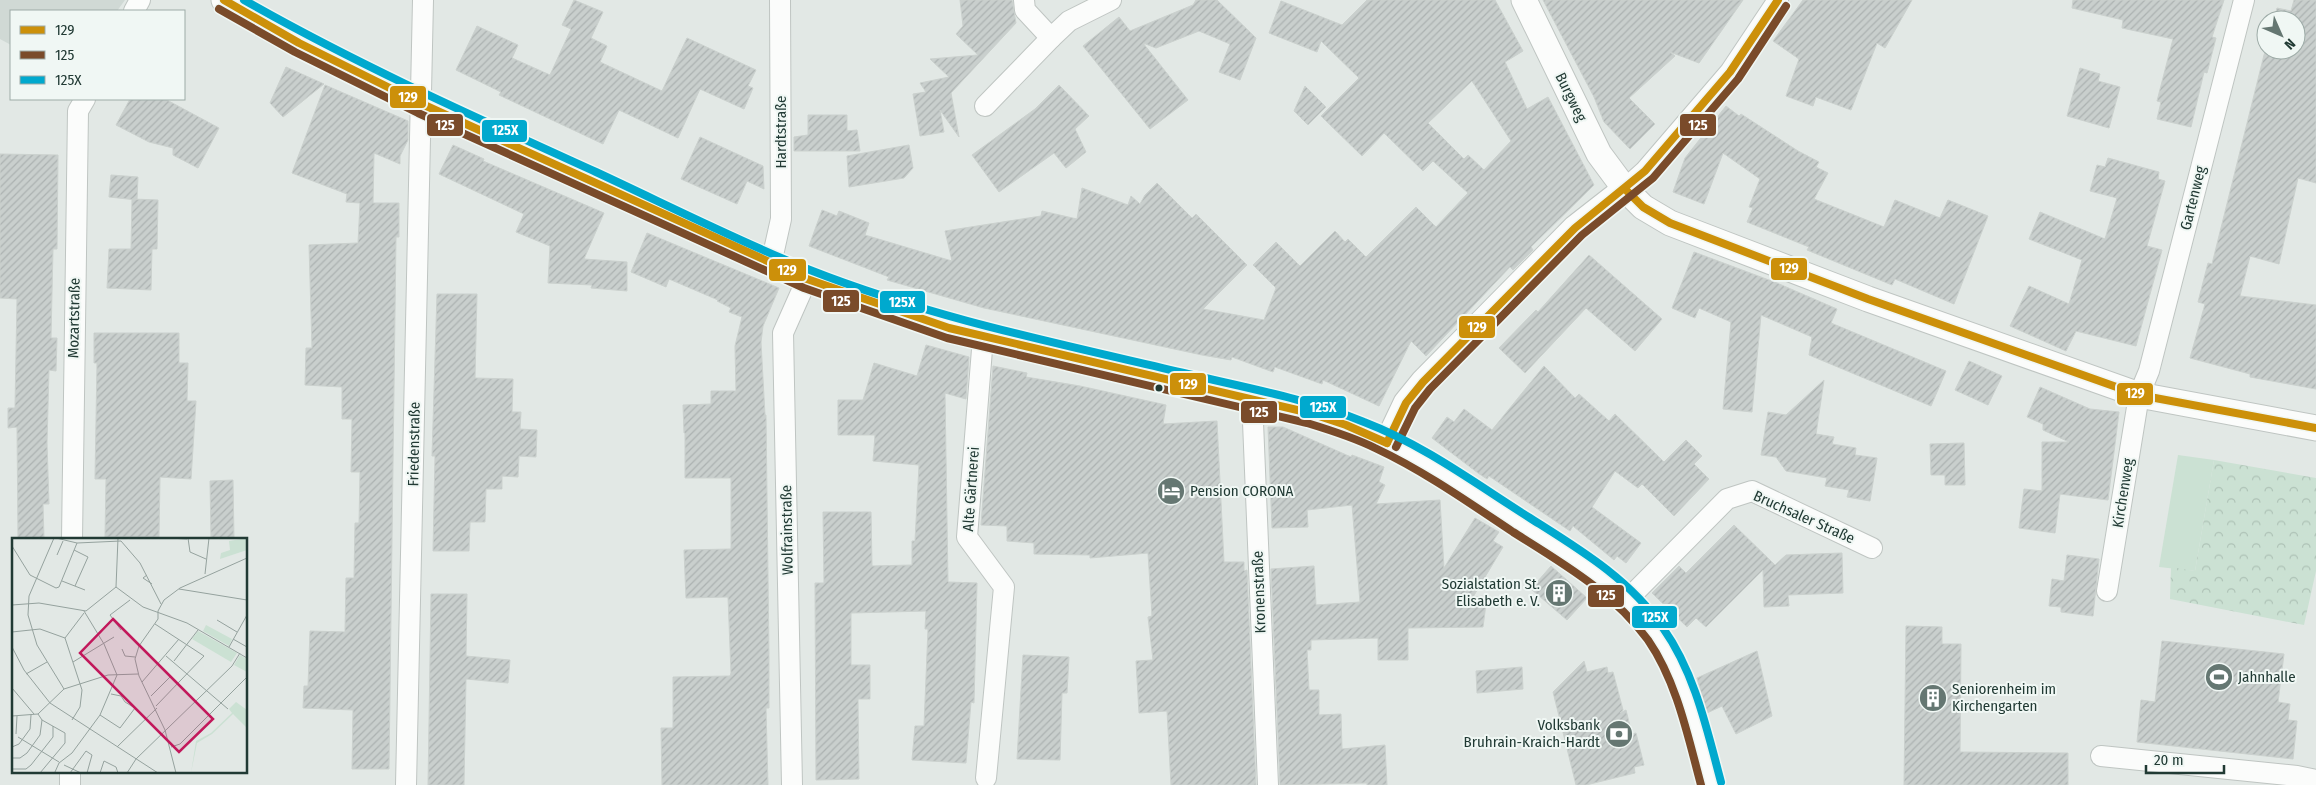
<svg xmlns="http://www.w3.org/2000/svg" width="2316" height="785" viewBox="0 0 2316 785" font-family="'Fira Sans Condensed',sans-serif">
<defs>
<pattern id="park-crowns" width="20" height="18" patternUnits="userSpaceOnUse" patternTransform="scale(1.25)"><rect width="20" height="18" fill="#cbe1d3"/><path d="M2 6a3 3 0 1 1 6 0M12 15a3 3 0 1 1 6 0" fill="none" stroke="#aec2b6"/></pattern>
<pattern id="building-hatch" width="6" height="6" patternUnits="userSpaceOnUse" patternTransform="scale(1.25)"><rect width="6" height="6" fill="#c9cfcd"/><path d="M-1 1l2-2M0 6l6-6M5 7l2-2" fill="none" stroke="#acb2b1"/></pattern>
</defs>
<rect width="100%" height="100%" fill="#e2e8e5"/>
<path fill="#d0d9d5" d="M0,0h125l-8,11h-106v34l-11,-6z"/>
<path fill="#cbe1d3" d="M2178,455l36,5 -19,111 -36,-4z"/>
<path fill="url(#park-crowns)" d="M2214,460l102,18v93l-12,54 -134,-26 1,-32 24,4z"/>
<g fill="url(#building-hatch)" stroke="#cbd1ce" fill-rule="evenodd">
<path d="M574,0l29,12 -12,26 16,8 -7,16 62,29 25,-53 69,32 -8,16 5,2 -9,21 -44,-20 -22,49 -59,-28 -16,34 -104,-49 2,-3 -45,-22 21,-44 41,19 -6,13 38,17 21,-46 -9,-4z"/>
<path d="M960,0h52l4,23 -65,70 8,44 -19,-27 4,22 -24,4 -7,-42 13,-2 -6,-9 29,-6 -19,-18 48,-4 -22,-21 7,-8z"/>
<path d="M1196,0h21l39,38 -16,42 -21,-8 11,-28 -31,-13 -43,17 -13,-5 45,57 -38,29 -67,-83 36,-29 11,14 63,-26z"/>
<path d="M1367,0h128l28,51 -18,11 22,47 21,-12 46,88 -63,62 2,3 -20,20 -3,-3 -84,89 -15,-15 -32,65 -56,-26 -1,4 -47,-17 -2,5 -41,-15 -1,3 -29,-5 -218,-47 -97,-28 2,-3 -80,-31 13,-36 15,6 2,-5 30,12 -4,12 87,26 -7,-30 96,-15 1,-5 35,8 5,-31 46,17 3,-9 9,8 5,-9 12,-12 35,35 4,-4 51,51 -44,44 61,11 12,-32 -23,-23 23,-23 24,24 35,-35 10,11 3,-3 18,18 50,-50 20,20 32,-34 -35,-32 -10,10 -39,-38 -22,23 -41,-40 38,-38 -38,-37 -4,11 -48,-19 12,-32 61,24zM1472,81l39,60 -27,29 -16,-15 -4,4 -36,-36z"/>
<path d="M1543,0h200l-44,63 -29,-11 5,4 -46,42 26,26 -25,25 -26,-27 -10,-25z"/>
<path d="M1803,0h109l-27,48 -8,-5 -26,67 -35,-13 -3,9 -27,-10 13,-37 -26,-18z"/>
<path d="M2073,0h151l-12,37 4,1 -9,35 -3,-1 -13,55 -34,-8 4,-17 -4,-1 16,-62 -51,-11 1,-8 -51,-12z"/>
<path d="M2294,0h22v183l-18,-5 -19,86 -29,-8 -10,40 76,9v84l-66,-12v-3l-60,-16 15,-54 -7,-2 10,-39 4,1 52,-209 2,-5h30v-30h-22l3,-12 14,3z"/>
<path d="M286,67l38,17 -41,33 -13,-14z"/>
<path d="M2080,68l20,6 -2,7 22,6 -11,41 -42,-12z"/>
<path d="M325,85l83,36v19l-8,16v8l-26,-11 -1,50h26v34h-3l-7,532h-37l1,-59 -50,-2 1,-22h4l2,-55 35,1 1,-54h8l1,-55h4l1,-51h-9l1,-53h-10v-32l-37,-2 1,-37h6l-3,-103 49,-2 2,-40 -14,-1 1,-8 -55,-21z"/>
<path d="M1059,85l30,31 -14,13 11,23 -20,16 -12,-15 -55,39 -27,-37 63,-46z"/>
<path d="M1305,86l21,21 -18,18 -14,-14z"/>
<path d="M130,99h35l54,29 -21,40 -25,-13v-7l-24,-6 -33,-17z"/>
<path d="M1726,106l13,10 2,-2 57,37 21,11 -3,5 12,6 -14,26 70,28 11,-27 45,18 8,-18 40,16 -34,88 -59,-25 -3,6 -85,-35 2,-3 -62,-25 6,-14 -4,-1 11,-28 -37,-26 -19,51 -31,-12 12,-34z"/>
<path d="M808,115h39v16l10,-1 3,21h-66v-14l14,-2z"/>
<path d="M700,137l63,29 1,23 -17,-8 -10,23 -56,-25z"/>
<path d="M453,145l31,14 -1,2 121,52 -20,46 43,3v29l-36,-3 1,-3 -44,-2 2,-37 -34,-14 8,-18 -85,-40z"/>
<path d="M909,145l4,23 -9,10 -55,9 -2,-31z"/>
<path d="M0,154l58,1 -1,94h-4l-2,89h6l-1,33 -7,-1 -2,73 2,61h-6l1,35h-26l-1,-112 -9,1v-20h7l2,-109 -17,-1z"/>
<path d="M2108,158l51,14 -1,7 7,2 -18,65 15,4 -26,96 -60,-15 -10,20 -56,-25 19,-40 40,18 13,-44 -53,-21 11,-27 65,27 12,-41 -27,-7 7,-26 8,2z"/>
<path d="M111,175l27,2 -1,23 -28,-3z"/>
<path d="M132,199l26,1 -1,49h-5l-1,41 -44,-2 2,-39h22z"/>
<path d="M647,233l132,55 -16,38 -2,16 4,73h1l3,241v52h-3l2,77h-106l-1,-57h12v-51l57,-1 1,-3 -3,-76 -42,1 -2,-48 47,-1v-71h-46v-45h-1l-1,-28 28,-1v-13h25l-1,-45 7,-29 -13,-5 2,-4 -14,-7 1,-1 -49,-21 -3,8 -35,-15z"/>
<path d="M1694,252l83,31 60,26 -6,14 115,48 -15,35 -122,-51 3,-18 -51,-22 -9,97 -29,-3 8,-87 -32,-14 -4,10 -23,-10z"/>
<path d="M1589,255l73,64 -27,32 -49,-43 -61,65 -26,-25 37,-38 2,2z"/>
<path d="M437,294h40l-2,84 38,1 -1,33h9l-1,17 17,1 -1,27 -17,-1 -1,21 -16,-1v13h-16l-1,33h-15l-1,29h-36l2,-95h-3z"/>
<path d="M94,333h85v30h9l-1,38h9l-5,78 -31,-2 -1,60h-54l1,-58h-11l2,-116h-3z"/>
<path d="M926,345l43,12 -3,42 -21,-6 3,189 29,1 -3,120 -3,-1 -5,61 -54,-3 3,-34h9l4,-97h-3l1,-18 -75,2v52h19v34h-12l1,80 -43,1 -1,-197h9l-1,-71h48l1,54 40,-1v-24h3l4,-76 -46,-4 2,-26h-37v-35h25l11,-37 43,13z"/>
<path d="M1969,361l33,15 -14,29 -33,-15z"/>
<path d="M993,366l34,7 -1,4 54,9 86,19 -3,19 54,-3 7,141h20v9l3,-1 9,215h-85l-4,-74 -28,2 -3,-52 17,-1 -5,-43 4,-1 -4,-63 -58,5v-3l-56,-1v-11l-27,-2v-15l-26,-1z"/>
<path d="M1544,366l31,32 4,-4 30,27 6,-7 49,48 22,-22 16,16 -8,8 15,15 -35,37 -32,-32 -4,4 -23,-17 -23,36 49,36 -15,20 -9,-7 -3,4 -41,-34 -3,5 -81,-55 -2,3 -9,-6 -46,-35 15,-21 7,5 10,-13 28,21z"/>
<path d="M1824,380l-8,54 18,3 -2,7 24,4 -1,7 22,3 -7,43 -23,-4 2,-7 -24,-4 2,-8 -41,-7 -10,-14 -15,-2 7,-43 18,3z"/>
<path d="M2040,387l50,22 29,3 -11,88 -48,-6 -5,39 -36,-5 5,-39 18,2v-49h27l-26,-12v-6l-16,-7z"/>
<path d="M1268,427h15l68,30 1,-2 32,12 -5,15 6,3 -9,19 64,-4 4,68 31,-50 24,14 -6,9 10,6 -30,50 14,-1 -4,31 -75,1v32h-30v-22l-67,2v10h-4l2,40h10v25l22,-1 1,35 43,-4 2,40h-20v-2l-87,2 -9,-216 43,-3 2,39 44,-3 -8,-97 -45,5 1,17 -36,1z"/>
<path d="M1964,443l1,42h-20v-10h-14l-1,-31z"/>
<path d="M233,480l1,59h-23l-1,-58z"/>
<path d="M1734,525l41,40 11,-10 56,-2 1,40 -55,2 1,11 -25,1 -1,-37 -57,57 -10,-9 -9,9 -35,-34 27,-27 7,7z"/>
<path d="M2067,555l32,4 -6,57 -32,-4v-5l-12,-1 3,-27 12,2z"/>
<path d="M1551,566l36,32 -20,22 -36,-31z"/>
<path d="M431,594h36l-1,62 44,4 -2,23 -42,-4 -2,106h-36z"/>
<path d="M1906,626l36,1v17h19l-1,108 108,1v32h-164z"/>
<path d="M2162,641l122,13 -6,48 12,2 -2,16 9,1 -4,38 -156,-17 4,-42 14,2z"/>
<path d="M1757,651l15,65 -36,18 -14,-28 -15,7 -10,-35z"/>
<path d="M1023,655l46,2 -2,36h-5l-2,67 -43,-1z"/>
<path d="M1584,661l3,11 20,-5 1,6 5,-1 10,38 -3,3 6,-3 6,24 4,-1 8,32 -10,2 1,6 -49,12h-10l-23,-93z"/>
<path d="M1522,667l1,22 -46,4 -1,-22z"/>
</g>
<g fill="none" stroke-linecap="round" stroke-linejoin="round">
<defs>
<g id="minor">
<path d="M1024,0l1,10 26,28 18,-17 42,-21"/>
<path d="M134,11l6,-11"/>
<path d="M985,106l66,-68"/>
<path d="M1625,189l20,-18 85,-99 48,-72"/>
<path d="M771,264l10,-45 -1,-219"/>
<path d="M983,337l-16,200 37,50 -18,191"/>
<path d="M1252,398l16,387"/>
<path d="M72,539l6,-428 7,-12"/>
<path d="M2107,591l32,-196 10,-24 95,-371"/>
<path d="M1628,599l99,-100 25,-8 120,57"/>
<path d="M2101,756l196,20 19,4"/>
<path d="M70,785v-14"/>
<path d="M406,785l17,-785"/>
<path d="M792,785l-9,-452 24,-54"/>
</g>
<g id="tertiary">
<path d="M224,0l75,43 123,61 385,175 142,49 361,85c26,9 53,17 78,30 46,23 89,53 132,81 50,32 103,61 137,112 27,41 41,101 54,149"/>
<path d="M1524,0l75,154 26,35 18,18 27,16 198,76 271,96 177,33"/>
<path d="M1387,443l19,-40 17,-21 152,-154 50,-39"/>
</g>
</defs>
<use href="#minor" stroke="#bfc5c2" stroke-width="22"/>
<use href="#tertiary" stroke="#bfc5c2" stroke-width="27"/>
<use href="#minor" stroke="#fbfcfb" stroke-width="20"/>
<use href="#tertiary" stroke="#fbfcfb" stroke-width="25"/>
<defs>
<g id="bus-1">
<path d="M224,0l75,43 123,61 385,175 142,49 361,85 36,12 41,18"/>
<path d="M1625,189l18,18 27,16 198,76 271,96 177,33"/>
<path d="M1387,443l19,-40 17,-21 152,-154 70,-57 85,-99 48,-72"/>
</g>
<g id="bus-2">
<path d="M219,9l76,43 123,61 386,175 143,50 360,85c23,7 46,14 68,25 49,23 93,54 138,84 49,31 100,60 135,108 29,42 40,97 53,145"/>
<path d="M1396,447l19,-39 15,-19 152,-154 71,-57 85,-99 48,-73"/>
</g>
<path id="bus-3" d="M244,0c114,65 233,118 352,172 71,33 142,69 214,98 122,48 251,74 378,104 59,14 120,25 176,48 60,23 112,62 166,96 49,31 100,61 133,110 32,45 44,102 58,154"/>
</defs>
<use href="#bus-1" stroke="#f0f7f4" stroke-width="11"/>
<use href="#bus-2" stroke="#f0f7f4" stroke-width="11"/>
<use href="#bus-3" stroke="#f0f7f4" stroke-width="11"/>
<use href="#bus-1" stroke="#cc900a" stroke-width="8"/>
<use href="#bus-2" stroke="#7a4b2a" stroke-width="8"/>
<use href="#bus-3" stroke="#00a9ce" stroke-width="8"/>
</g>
<defs>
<symbol id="hotel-disc" viewBox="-11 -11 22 22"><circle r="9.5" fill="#657772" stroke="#f0f7f4"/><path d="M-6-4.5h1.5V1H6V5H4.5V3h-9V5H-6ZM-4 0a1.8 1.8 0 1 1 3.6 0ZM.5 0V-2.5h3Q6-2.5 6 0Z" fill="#fff"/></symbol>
<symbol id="building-disc" viewBox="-11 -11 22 22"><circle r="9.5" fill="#657772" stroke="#f0f7f4"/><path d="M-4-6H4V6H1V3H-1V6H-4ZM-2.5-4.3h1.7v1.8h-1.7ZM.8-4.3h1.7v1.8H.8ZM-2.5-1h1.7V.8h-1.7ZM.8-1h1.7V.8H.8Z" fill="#fff"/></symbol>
<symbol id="stadium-disc" viewBox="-11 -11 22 22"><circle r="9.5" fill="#657772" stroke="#f0f7f4"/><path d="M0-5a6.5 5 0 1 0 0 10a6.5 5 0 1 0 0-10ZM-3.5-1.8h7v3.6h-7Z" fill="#fff"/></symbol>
<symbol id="bank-disc" viewBox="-11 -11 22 22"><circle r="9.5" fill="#657772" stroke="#f0f7f4"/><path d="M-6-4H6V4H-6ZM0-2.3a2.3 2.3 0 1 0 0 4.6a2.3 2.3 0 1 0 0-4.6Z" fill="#fff"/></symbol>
</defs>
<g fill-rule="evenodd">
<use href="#hotel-disc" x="1155" y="475" width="32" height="32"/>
<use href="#building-disc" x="1543" y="577" width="32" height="32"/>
<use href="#stadium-disc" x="2203" y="661" width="32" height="32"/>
<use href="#building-disc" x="1917" y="682" width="32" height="32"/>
<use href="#bank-disc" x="1603" y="718" width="32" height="32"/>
</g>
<circle fill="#213a34" stroke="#f0f7f4" stroke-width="2" cx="1159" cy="388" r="4.5"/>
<g text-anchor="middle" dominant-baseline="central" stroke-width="4" stroke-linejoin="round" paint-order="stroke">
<g font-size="15" fill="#213a34" stroke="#f0f7f4">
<text transform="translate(1571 97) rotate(64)">Burgweg</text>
<text transform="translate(781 132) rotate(-90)">Hardtstraße</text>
<text transform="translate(2193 198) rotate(-76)">Gartenweg</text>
<text transform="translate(74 318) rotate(-89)">Mozartstraße</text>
<text transform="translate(414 444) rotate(-89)">Friedenstraße</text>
<text transform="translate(971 489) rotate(-86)">Alte Gärtnerei</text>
<text transform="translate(2123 493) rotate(-81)">Kirchenweg</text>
<text transform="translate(1804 517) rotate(24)">Bruchsaler Straße</text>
<text transform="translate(787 530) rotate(-91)">Wolfrainstraße</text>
<text transform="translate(1259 592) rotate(-92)">Kronenstraße</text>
</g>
<g font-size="15" fill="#213a34" stroke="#f0f7f4" text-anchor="start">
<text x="1190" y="491">Pension CORONA</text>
<text x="1540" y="584" text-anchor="end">Sozialstation St.<tspan x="1540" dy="17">Elisabeth e. V.</tspan></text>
<text x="2238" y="677">Jahnhalle</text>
<text x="1952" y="689">Seniorenheim im<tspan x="1952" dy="17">Kirchengarten</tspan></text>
<text x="1600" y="725" text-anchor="end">Volksbank<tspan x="1600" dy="17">Bruhrain-Kraich-Hardt</tspan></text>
</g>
</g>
<g transform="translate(12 538)">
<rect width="235" height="235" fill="#e2e8e5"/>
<path d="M224,164l11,8v18l-14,-14 -21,20 -15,9 -6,30 5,-32 15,-8 21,-20 -3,-4z" fill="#cbe1d3"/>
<path d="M186,93l39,22 -6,9 -39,-23z" fill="#cbe1d3"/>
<path d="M194,87l26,14 -3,7 -26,-15zM228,117l7,4v13l-13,-7z" fill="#cbe1d3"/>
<path d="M235,0v12l-27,9 1,-6 9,-3 -1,-9z" fill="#cbe1d3"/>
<path fill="none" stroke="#95a29e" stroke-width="1" d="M42,0l-25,58 -1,19 9,30 27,44M44,0l21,5 44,-2 19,22 21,41M156,0l19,1M176,0l2,14 16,7M0,8l18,29 26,13 3,-1 18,-44M62,12l14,7 -13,29M45,17l6,-14M193,36l4,-36M135,37l-4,3 9,6M50,43l23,9M104,49l27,20M104,49l2,-49M167,51l68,11M0,67l27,-2 47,8 30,-24M131,69l44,16 60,35M72,73l20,33 13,31M146,73v8l-19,27 -4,13 4,17 26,54 11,43M146,73l6,-11 16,-12 67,-30M205,82l20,12M143,86l49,32 -48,50M109,92l-11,-15 20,-15M0,94l28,-3 25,9M53,100l17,52 -2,17 -8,13M53,100l19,-25M221,101l14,8M0,109l12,23 26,33 108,70M217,109l18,-32M110,111l3,7 10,1M154,118l62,53M162,123l24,-31M61,124l41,-25M14,136l21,-12M130,144l37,-43M0,150l22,26M139,158l19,-19M26,176l26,-25 44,-14 30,-1M26,176l4,6 23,13v10l-25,30M88,177l20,13 15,-20 -10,-6 -4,-6 -10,-2M0,178l26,-2M4,196l1,-18M6,199l41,25M0,209l7,-3 11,-15 1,-14M105,209l40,-39M159,209l9,-3 67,-67M0,220h8l7,-5 13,-18 2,-15M52,227l17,8M0,231h14l5,-4 22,-28v-11M43,234l4,-9 13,-10 28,-38 17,-40M58,235l16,-22 6,4 -5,18M88,235l4,-12 12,6 2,6M115,235l9,-14 96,-93 8,-13"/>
<path fill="#c2185b" fill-opacity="0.15" stroke="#c2185b" stroke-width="2.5" d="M101,81l100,100 -34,33 -99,-99z"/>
<rect width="235" height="235" fill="none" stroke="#213a34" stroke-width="2.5"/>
</g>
<g stroke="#f0f7f4" stroke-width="2">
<rect x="389" y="85" width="38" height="24" rx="5" fill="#cc900a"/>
<rect x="1679" y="113" width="38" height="24" rx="5" fill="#7a4b2a"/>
<rect x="426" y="113" width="38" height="24" rx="5" fill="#7a4b2a"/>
<rect x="481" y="119" width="47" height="24" rx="5" fill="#00a9ce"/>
<rect x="1770" y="257" width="38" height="24" rx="5" fill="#cc900a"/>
<rect x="768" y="258" width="39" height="24" rx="5" fill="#cc900a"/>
<rect x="822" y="289" width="38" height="24" rx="5" fill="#7a4b2a"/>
<rect x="879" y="290" width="47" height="24" rx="5" fill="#00a9ce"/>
<rect x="1458" y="315" width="38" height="24" rx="5" fill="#cc900a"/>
<rect x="1169" y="372" width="38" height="24" rx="5" fill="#cc900a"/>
<rect x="2116" y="382" width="38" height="24" rx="5" fill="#cc900a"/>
<rect x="1299" y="395" width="48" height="24" rx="5" fill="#00a9ce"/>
<rect x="1240" y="400" width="38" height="24" rx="5" fill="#7a4b2a"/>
<rect x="1587" y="584" width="38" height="24" rx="5" fill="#7a4b2a"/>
<rect x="1631" y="605" width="47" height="24" rx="5" fill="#00a9ce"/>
</g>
<g font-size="14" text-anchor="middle" font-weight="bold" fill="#fff">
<text x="408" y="102">129</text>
<text x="1698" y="130">125</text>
<text x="445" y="130">125</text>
<text x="505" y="135">125X</text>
<text x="1789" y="273">129</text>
<text x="787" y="275">129</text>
<text x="841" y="306">125</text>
<text x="902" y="307">125X</text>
<text x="1477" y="332">129</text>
<text x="1188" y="389">129</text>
<text x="2135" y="398">129</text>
<text x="1323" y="412">125X</text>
<text x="1259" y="417">125</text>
<text x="1606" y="600">125</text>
<text x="1655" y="622">125X</text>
</g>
<rect x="10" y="10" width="175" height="90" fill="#f0f7f4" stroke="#9daba7"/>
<rect x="20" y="26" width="25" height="8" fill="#cc900a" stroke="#9daba7"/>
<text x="55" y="35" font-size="15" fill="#213a34">129</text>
<rect x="20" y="51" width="25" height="8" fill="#7a4b2a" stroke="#9daba7"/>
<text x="55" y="60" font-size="15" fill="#213a34">125</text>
<rect x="20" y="76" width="25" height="8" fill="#00a9ce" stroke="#9daba7"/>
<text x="55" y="85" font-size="15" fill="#213a34">125X</text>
<g transform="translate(2281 35) rotate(135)"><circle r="24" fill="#f0f7f4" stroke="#9daba7"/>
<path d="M0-4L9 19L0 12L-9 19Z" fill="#657772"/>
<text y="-8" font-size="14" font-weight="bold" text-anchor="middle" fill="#213a34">N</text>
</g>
<path d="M2146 765v8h78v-8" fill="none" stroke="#213a34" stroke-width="2.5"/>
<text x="2154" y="765" font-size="15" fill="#213a34" stroke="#f0f7f4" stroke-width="4" paint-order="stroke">20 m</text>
</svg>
